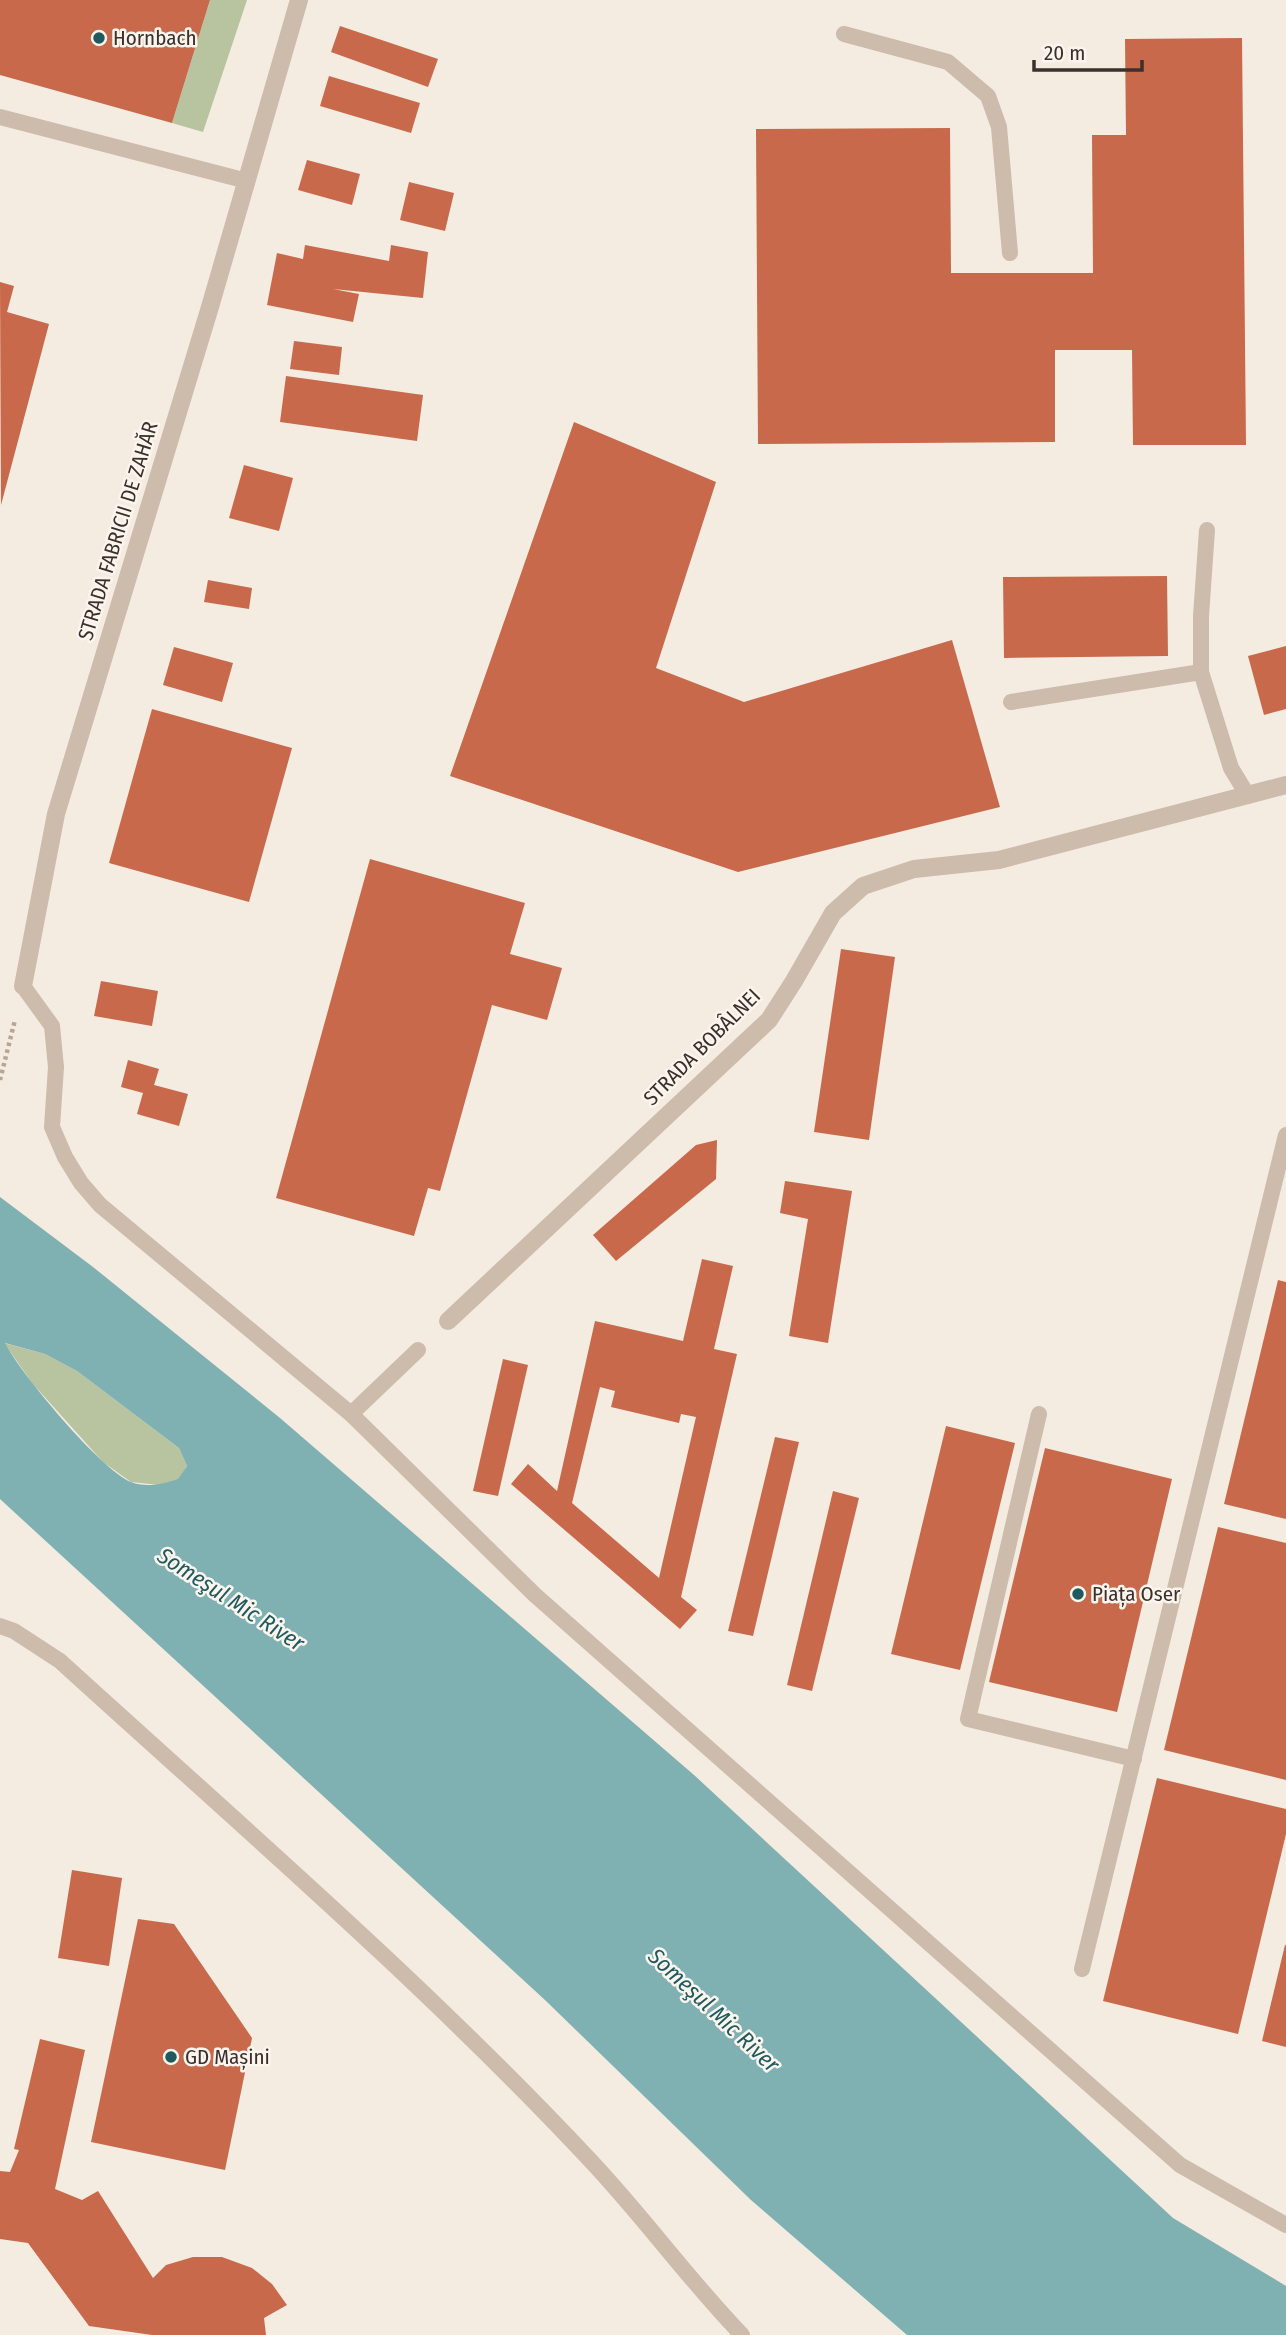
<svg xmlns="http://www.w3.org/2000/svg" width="1286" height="2335" viewBox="0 0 1286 2335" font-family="'Fira Sans Condensed',sans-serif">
<rect width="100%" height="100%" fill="#f4ebe1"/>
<g fill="#b8c4a0">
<path d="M210,0h37l-44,132 -31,-9z"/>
<path d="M4,1343l41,11 32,17 102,77 8,18 -9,14 -19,5 -28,-3 -28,-20 -70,-78z"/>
</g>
<path fill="#7fb0b2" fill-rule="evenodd" d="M0,1197l93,70 187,151 414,357 479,443 113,68v49h-379l-156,-135 -206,-200 -545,-501zM5,1343l40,11 32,17 102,77 8,18 -9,13c-14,5 -32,9 -47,3 -30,-12 -111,-109 -126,-139z"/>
<g fill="#c8694b" fill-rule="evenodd">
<path d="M0,0h210l-38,123 -172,-48z"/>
<path d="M340,26l98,33 -10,28 -97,-35z"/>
<path d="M1242,38l4,407h-113l-1,-95h-77v92l-297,2 -2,-315 194,-1 1,145h142l-1,-138h34l-1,-96z"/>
<path d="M329,76l91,27 -9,30 -91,-27z"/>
<path d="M307,160l53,14 -8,31 -54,-15z"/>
<path d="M409,182l45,11 -9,38 -45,-11z"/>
<path d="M305,245l84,16 2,-16 37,7 -5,46 -90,-9 26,5 -6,28 -86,-17 10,-52 26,6z"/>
<path d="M0,282l14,4 -7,26 42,12 -48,181z"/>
<path d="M294,341l48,6 -3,28 -49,-6z"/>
<path d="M286,376l137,19 -6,46 -137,-19z"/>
<path d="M574,422l142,60 -60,186 88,34 208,-62 48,167 -262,65 -288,-96z"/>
<path d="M244,465l49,13 -14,53 -50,-13z"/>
<path d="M1167,576l1,80 -164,2 -1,-81z"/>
<path d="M208,580l44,8 -3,21 -45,-7z"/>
<path d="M1286,646v63l-22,6 -16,-59z"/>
<path d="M174,647l59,16 -11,39 -59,-17z"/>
<path d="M152,709l140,39 -43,154 -140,-39z"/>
<path d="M370,859l155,44 -15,51 52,14 -15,52 -55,-15 -52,186 -12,-3 -14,48 -138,-38z"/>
<path d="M841,949l54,8 -26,183 -55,-8z"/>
<path d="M101,981l57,10 -6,35 -58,-10z"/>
<path d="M128,1060l31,9 -5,16 34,9 -9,32 -42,-12 6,-21 -22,-6z"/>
<path d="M717,1140l-1,39 -100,82 -23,-26 103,-90z"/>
<path d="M785,1181l67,10 -24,152 -39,-7 19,-117 -28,-6z"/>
<path d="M702,1259l31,7 -19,83 23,5 -56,243 16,13 -17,19 -169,-145 17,-20 29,27 38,-170 88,20zM600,1387l15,4 -4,16 68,16 2,-9 15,3 -37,161 -87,-75z"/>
<path d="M1278,1280l8,2v237l-62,-15z"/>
<path d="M503,1359l25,6 -30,131 -25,-5z"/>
<path d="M946,1426l69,17 -55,227 -69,-16z"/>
<path d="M775,1437l24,5 -46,194 -25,-5z"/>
<path d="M1045,1448l127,31 -55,233 -128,-30z"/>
<path d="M833,1491l26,7 -47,193 -25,-6z"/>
<path d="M1218,1527l68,16v237l-122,-30z"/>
<path d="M1157,1778l129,31v25l-48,200 -135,-33z"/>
<path d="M72,1870l50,8 -13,88 -51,-8z"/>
<path d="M138,1919l36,5 78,114 -27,132 -134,-28z"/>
<path d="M1285,1945h1v102l-24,-6z"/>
<path d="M40,2039l45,11 -30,139 27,11 16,-9 55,87 13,-13 27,-8h29l30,11 20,16 15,21 -23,13 2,17h-114l-63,-9 -61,-83 -28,-4v-68l10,1 9,-22 -5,-1z"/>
</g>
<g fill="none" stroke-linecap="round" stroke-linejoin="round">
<path stroke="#b9a596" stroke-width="4.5" stroke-dasharray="3.5 3.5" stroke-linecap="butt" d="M0,1080l15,-60"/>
<g stroke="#cdbbac" stroke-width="16">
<path d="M844,34l104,28 40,34 11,31 11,126"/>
<path d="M0,117l247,64"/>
<path d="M1207,530l-6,86v56l30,96 17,28"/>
<path d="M1011,702l190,-30"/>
<path d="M23,986l29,40 4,41 -4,60 13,30 16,26 19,22 251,209 67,-64"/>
<path d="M351,1414l184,181 645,570 106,60"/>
<path d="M1039,1414l-71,305 166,40"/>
<path d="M0,1626l14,5 46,30c179,163 364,322 529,498 54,57 99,120 153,176"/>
<path d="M1082,1969l204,-834"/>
</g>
<g stroke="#cdbbac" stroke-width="18">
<path d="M23,986l33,-172 154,-507 89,-307"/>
<path d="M448,1321l321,-301 25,-39 39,-68 30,-27 51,-17 85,-9 287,-75"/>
</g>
</g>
<g fill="#1f5a5e" stroke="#fbf5ee" stroke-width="2.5">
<circle cx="99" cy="38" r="7"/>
<circle cx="1078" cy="1594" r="7"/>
<circle cx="171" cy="2057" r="7"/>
</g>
<g text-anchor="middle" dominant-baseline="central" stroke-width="5" stroke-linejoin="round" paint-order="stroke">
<g font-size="21" fill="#3b302b" stroke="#fbf5ee" text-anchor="start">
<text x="113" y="38">Hornbach</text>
<text x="1092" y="1594">Piața Oser</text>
<text x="185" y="2057">GD Mașini</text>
</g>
<g font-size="21" fill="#3b302b" stroke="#fbf5ee">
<text transform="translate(118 531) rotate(-73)">STRADA FABRICII DE ZAHĂR</text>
<text transform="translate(702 1047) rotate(-45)">STRADA BOBÂLNEI</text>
</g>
<g font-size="23" font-style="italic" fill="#1f5a5e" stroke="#fbf5ee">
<text transform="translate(231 1599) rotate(33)">Someşul Mic River</text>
<text transform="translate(714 2010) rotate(43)">Someşul Mic River</text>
</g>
</g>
<path d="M1034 60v10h108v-10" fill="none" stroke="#3b302b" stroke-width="3.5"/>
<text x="1044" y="60" font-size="21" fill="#3b302b" stroke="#fbf5ee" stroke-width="5" paint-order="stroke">20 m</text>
</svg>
